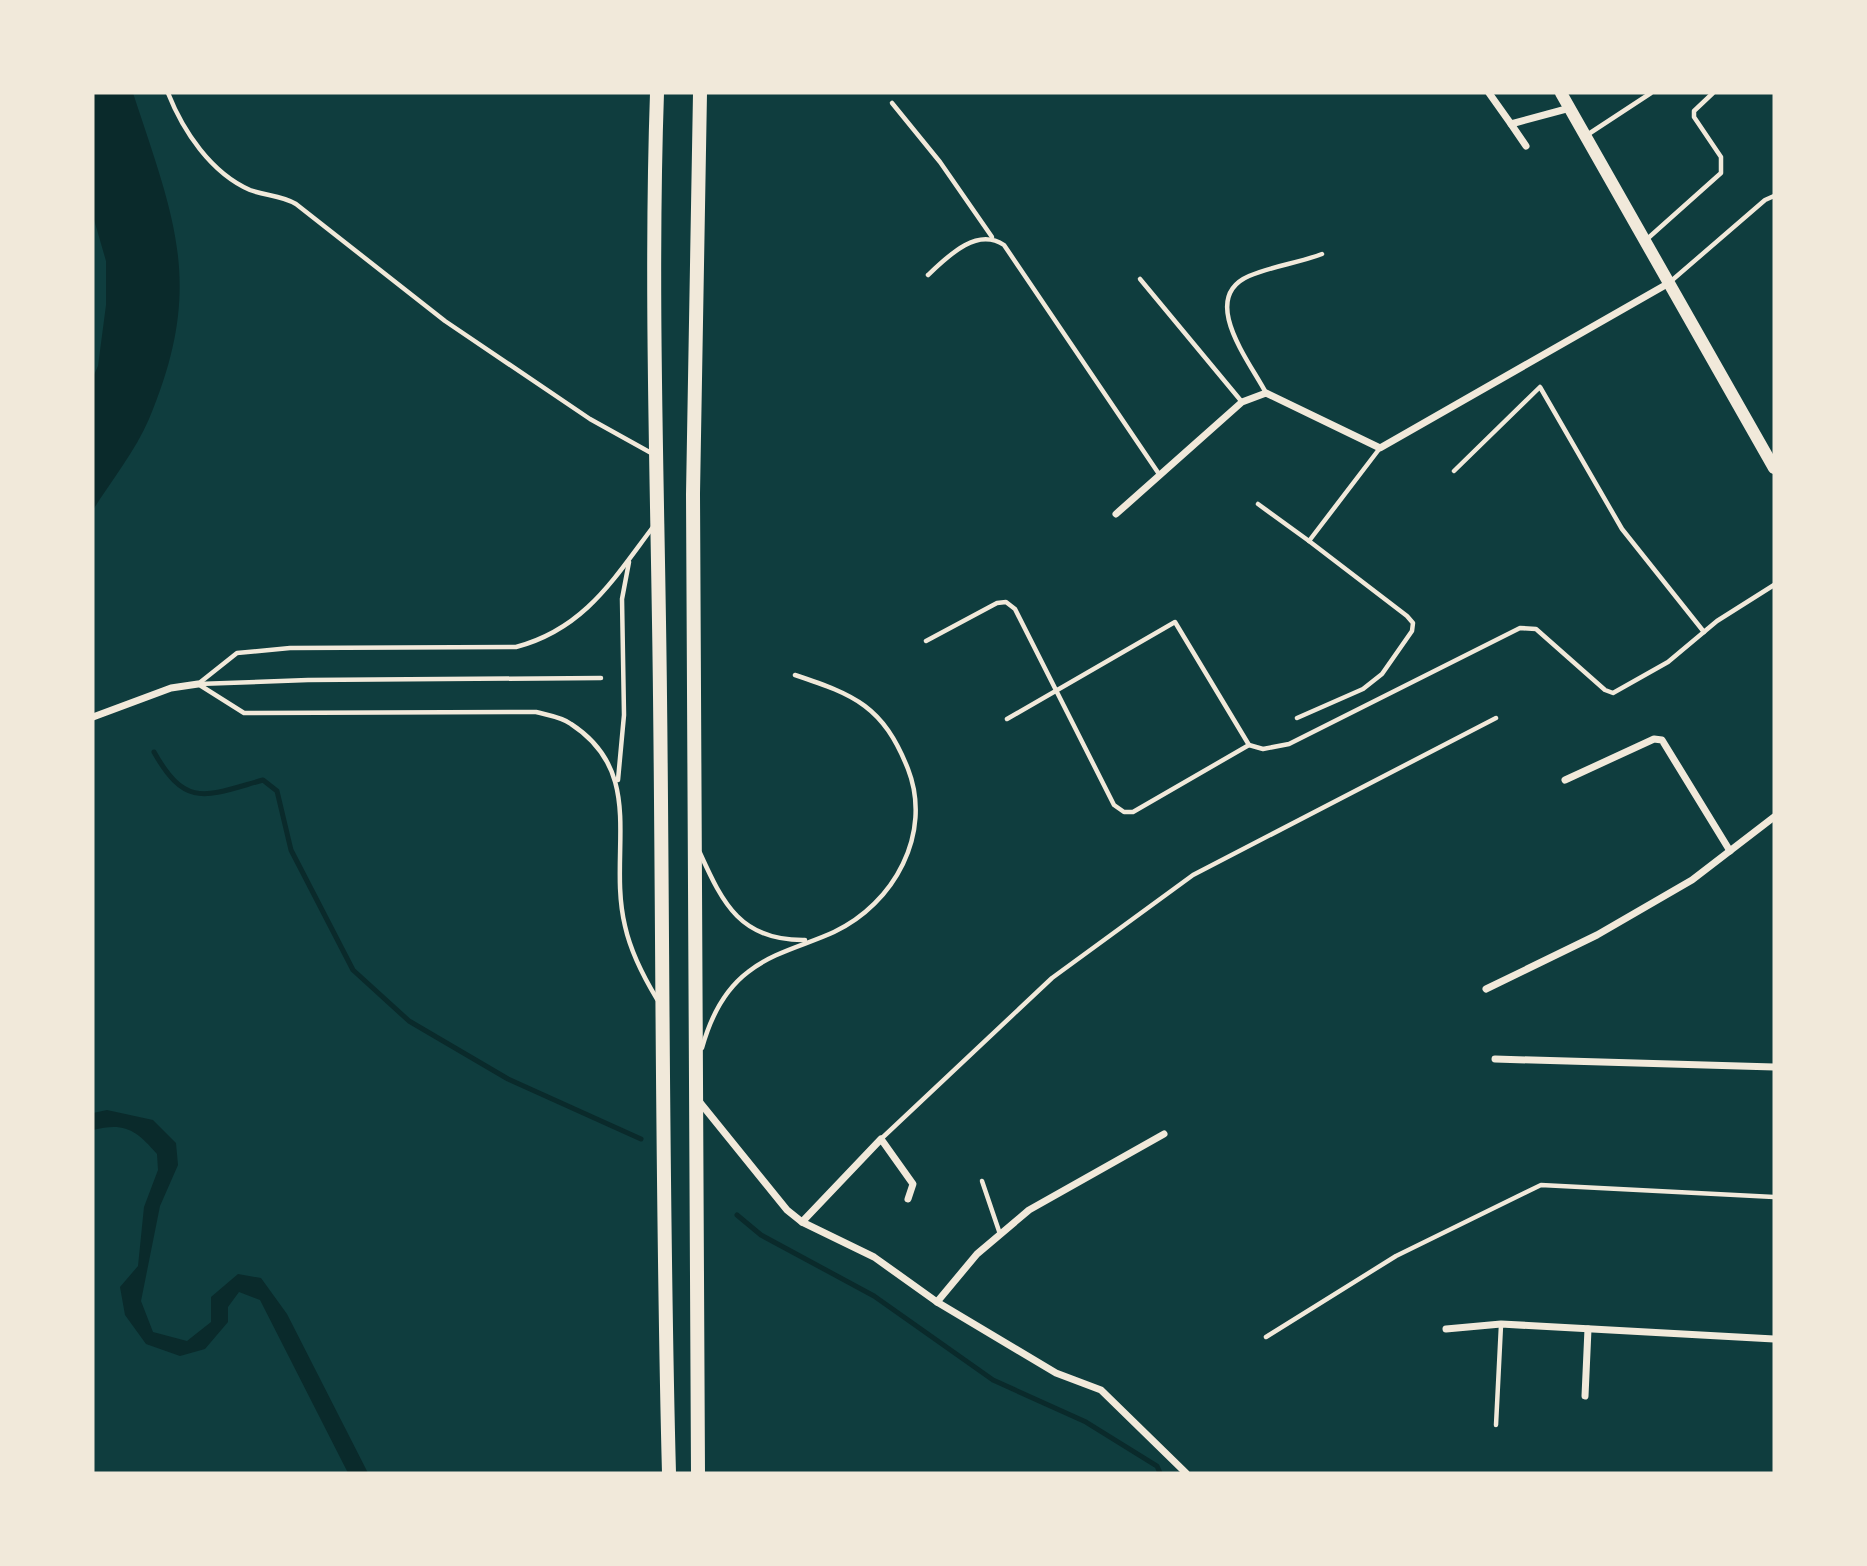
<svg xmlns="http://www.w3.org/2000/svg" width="1867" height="1566" viewBox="0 0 1867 1566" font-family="'IBM Plex Sans',sans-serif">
<rect width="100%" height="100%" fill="#0f3d3e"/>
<g fill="#0a2a2b">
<path d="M93,93h40c42,128 72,193 16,326 -13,31 -38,62 -56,91v-133l5,-11 8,-61v-44l-13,-45z"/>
<path d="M107,1110l46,10 23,23 2,22 -18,41 -19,95 12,31 34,9 24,-19v-25l27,-23 23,4 26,36 81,159h-20l-88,-173 -21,-8 -11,15v15l-23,27 -25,7 -34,-12 -21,-29 -5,-28 18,-21 6,-59 14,-37 -1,-16c-21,-24 -32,-32 -64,-24v-17z"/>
</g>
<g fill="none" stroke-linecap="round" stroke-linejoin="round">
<g stroke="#0a2a2b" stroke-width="5">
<path d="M154,752c32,57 52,44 109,28l14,11 14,59 62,120 56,51 99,58 133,60"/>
<path d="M737,1215l24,20 113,61 119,84 93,42 71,44 3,7"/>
</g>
<g stroke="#f1e9da" stroke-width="4.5">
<path d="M168,93c15,38 43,80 82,97 16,6 31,5 46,14l149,117 145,98 63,35"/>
<path d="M892,103l48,59 52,75"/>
<path d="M1587,135l64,-42"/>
<path d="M1646,240l75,-67v-16l-27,-40v-6l19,-18"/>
<path d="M928,275c21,-20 49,-48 76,-30l155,229"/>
<path d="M1140,279l102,123"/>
<path d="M1670,282l95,-82 9,-4"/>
<path d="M1266,393c-16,-31 -68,-95 -17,-117 23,-10 50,-13 73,-22"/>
<path d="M1454,471l86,-84 82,142 82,103"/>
<path d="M1258,504l51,37"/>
<path d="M926,641l71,-38 9,-1 9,7 99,196 10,7h9l116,-67"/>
<path d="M198,684l46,29 292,-1c11,3 26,5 35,12 77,50 36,128 54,202 6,27 18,50 32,73"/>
<path d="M198,684l39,-31 53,-5 226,-1c68,-18 97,-67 137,-120"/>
<path d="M198,684l110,-4 293,-2"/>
<path d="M1297,718l66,-29 19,-15 30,-43 1,-8 -6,-7 -98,-75 71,-93"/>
<path d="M1007,719l168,-97 74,123 14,4 26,-5 231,-116 16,1 69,61 8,3 55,-31 49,-41 57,-36"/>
<path d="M618,780l6,-65 -2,-116 7,-37"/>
<path d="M700,853c23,51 41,88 105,87"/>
<path d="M702,1048c8,-29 21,-57 46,-76 25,-20 58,-27 86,-40 60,-28 99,-99 74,-163 -25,-63 -53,-74 -113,-94"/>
<path d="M881,1139l171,-161 141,-103 303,-157"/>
<path d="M982,1181l18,53"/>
<path d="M1266,1337l130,-81 145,-71 233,12"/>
<path d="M1496,1425l5,-100"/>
</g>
<g stroke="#f1e9da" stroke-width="7">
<path d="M1489,93l22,31 59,-16"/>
<path d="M1511,124l15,22"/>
<path d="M1116,514l126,-112 24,-9 114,55 289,-165"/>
<path d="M93,717l78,-29 27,-4"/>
<path d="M1565,780l89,-41 8,1 68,111"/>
<path d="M1486,989l111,-54 95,-55 82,-63"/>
<path d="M1495,1059l279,8"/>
<path d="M698,1100l89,110 15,12 72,35 63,45 119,71 45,17 85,83"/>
<path d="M802,1222l79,-83 32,45 -5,15"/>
<path d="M937,1302l40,-48 52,-44 135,-76"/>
<path d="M1446,1329l55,-5 273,15"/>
<path d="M1585,1396l3,-67"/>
</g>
<path stroke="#f1e9da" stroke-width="12" d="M1561,93l213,375"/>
<g stroke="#f1e9da" stroke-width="14">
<path d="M657,93c-7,201 1,402 3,603 3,259 2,518 9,777"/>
<path d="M698,1473l-5,-979 7,-401"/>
</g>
</g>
<rect width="1867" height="1566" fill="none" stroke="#f1e9da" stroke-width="189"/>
</svg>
